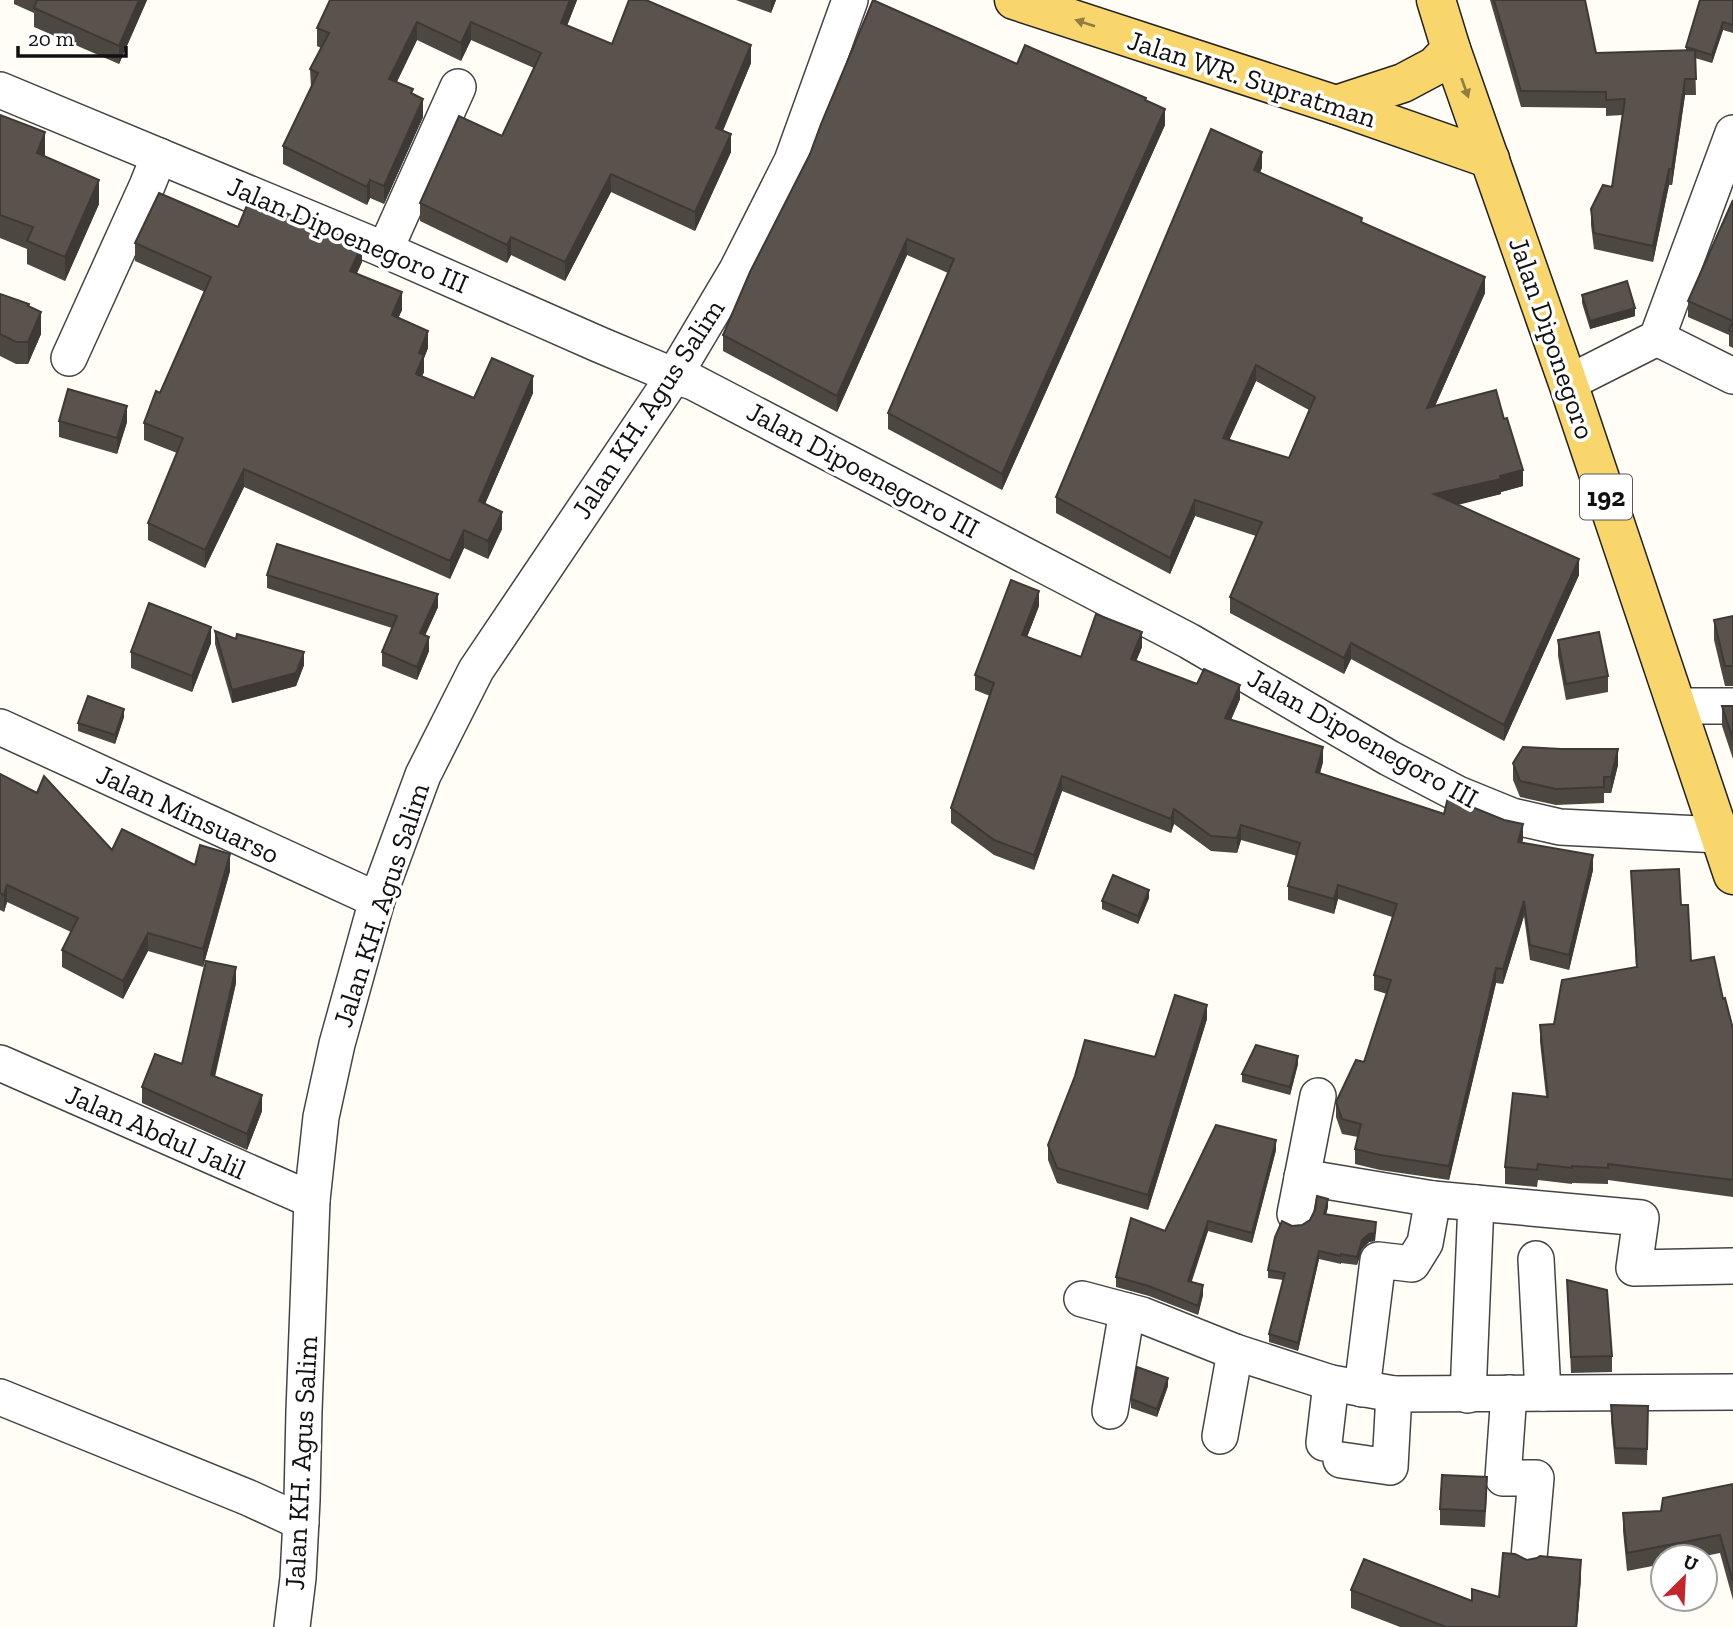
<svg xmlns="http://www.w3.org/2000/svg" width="1733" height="1627" viewBox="0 0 1733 1627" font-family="'Zilla Slab',serif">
<rect width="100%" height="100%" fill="#fffdf5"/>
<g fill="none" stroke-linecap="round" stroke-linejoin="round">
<defs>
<g id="minor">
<path d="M0,90l385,160 213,94 76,32 19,6 496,259 200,117 69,36 54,22 48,11 159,8"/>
<path d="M385,250l73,-163"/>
<path d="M1657,338l76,38"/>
<path d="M69,358l78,-172 12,-30"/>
<path d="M1568,383l89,-45 76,-205"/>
<path d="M1676,706h57"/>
<path d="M0,727l377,173"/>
<path d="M0,1063l312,137"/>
<path d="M1302,1177l131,22"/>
<path d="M1295,1214l23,-118"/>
<path d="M1536,1259l7,134"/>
<path d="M1082,1299l60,16 93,37 96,31 63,11 339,-2"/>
<path d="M1362,1389l16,-129 34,4 13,-21 8,-44 208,19 -7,50 99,-2"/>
<path d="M1509,1393l-6,85h33l-7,80"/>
<path d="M1468,1395l8,-192"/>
<path d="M0,1397l249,101 52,24"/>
<path d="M1110,1411l17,-100"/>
<path d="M1220,1436l15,-84"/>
<path d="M1324,1443l7,-60"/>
<path d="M1341,1460l49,7 4,-73"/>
<path d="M292,1627l6,-49 4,-78 2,-89 8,-211 9,-83 16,-73 40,-144 46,-125 53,-105 198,-294 63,-106 55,-109 58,-161"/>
</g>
<g id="major">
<path d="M1014,0l322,105 154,54"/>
<path d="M1436,0l15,49 117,334 165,492"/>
<path d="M1336,105l67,-22 32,-17 16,-17"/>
</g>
</defs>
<use href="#minor" stroke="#444" stroke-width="38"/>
<use href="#major" stroke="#222" stroke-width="41"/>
<use href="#minor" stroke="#fff" stroke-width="35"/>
<use href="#major" stroke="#f9d66b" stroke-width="38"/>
</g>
<g fill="#4d4742" fill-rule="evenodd">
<path d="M14,0h133l-28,64 -85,-37v-14l-20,-9z"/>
<path d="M330,0h247l-10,26 45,18 139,19 -28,68 8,21 -36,79 -84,-39 -46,89 -54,-26 -4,8 -87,-42v-18l82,-67 32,-68 -63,-28 -10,21 -44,-21 -20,42 16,12 10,23 -39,87 -14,-6 -3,7 -84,-41v-18l28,-59 -1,-18 11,-21 -4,-2v-18z"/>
<path d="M736,0h40l-5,13z"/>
<path d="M1490,0h95l11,53 90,-3v-3l47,-47v33l-10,-3 -11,33 -17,-5 1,37h-11l-13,90h-3l-16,77 -59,-13 -3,-24v-16l21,-22 11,-72 -17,1v-8l-85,-1z"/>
<path d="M1017,64l129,36 19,25 -163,365 -114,-61v-16l60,-140 -41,-18 -70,157 -114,-61v-16z"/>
<path d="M0,115l44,41 55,48 -34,77 -38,-17v-15l-27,-11z"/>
<path d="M1262,168l-2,4 102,51 123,70 -50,113 88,80 -22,6v2l-43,11 121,70 -75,166 -153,-82 -7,15 -114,-61v-16l26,-61 -61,-20 -25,58 -114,-61v-16zM1256,381l53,29 -20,48 -60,-18z"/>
<path d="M1733,200v148l-4,-2v-11l-41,-18v-16z"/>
<path d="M238,227l124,35 -5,11 45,37 -4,8 30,30 -4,10v14l-2,4 52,22 59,-5 -48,111 17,25 -14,30 -24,-11 -14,31 -206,-92 -39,81 -57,-28v-17l29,-70 -33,-13v-17l16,-30 45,-101 -70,-31v-18z"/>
<path d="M0,294l29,12 12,28 -13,30h-12l-16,-8z"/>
<path d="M1582,295l53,21 -45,13 -8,-26z"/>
<path d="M59,421l68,1 -10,32 -58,-17z"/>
<path d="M267,575l171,32 -13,28 4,16 -12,29 -35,-14v-14l10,-24 -125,-40z"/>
<path d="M1039,606l-12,31 54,20 61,-10 -6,14 61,23 43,15 -9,21 92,42 -3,11 203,66 -1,4 71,27 -24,100 -39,-10 -6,-44 -21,68 -7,-1 -47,197 -69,-10 -25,-6v-15l3,-12 -16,-3 -6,-17v-15l28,-40 23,-68 -13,-4v-15l18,-58 -54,-18 -4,15 -46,-14v-14l9,-30 -56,-16 -4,13 -26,-2 -37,-27 -3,9 -109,-42 -28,79 -40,-15 -43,-32v-15l39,-112 -15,-6v-15z"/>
<path d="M1733,616v70h-8l-11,-46v-20z"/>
<path d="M215,631l89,34 -8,21 -64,17 -17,-59z"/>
<path d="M1558,640l50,36v16l-42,8 -8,-44z"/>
<path d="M211,643l-19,49 -61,-24v-16z"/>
<path d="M1722,706h11v53l-11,-33z"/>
<path d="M124,717l-9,27 -37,-13v-8z"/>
<path d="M1513,763l105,2 -7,28h-7v10l-48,2 -36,-8 -7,-17z"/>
<path d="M0,774l112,76 118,21 -27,96 -55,-16 -25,48 -61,-32v-17l9,-18 -64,-30 -3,10 -4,-2z"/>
<path d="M1631,871l50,34 10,56 32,38 10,30v168l-125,-17v4l-36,-1v1l-34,-4 -1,7 -32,-3v-17l41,-71 -6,-54v-17l14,-1 82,-57z"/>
<path d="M1149,898l-11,26 -36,-15v-8z"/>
<path d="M236,983l-21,94 47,34 -15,39 -105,-47v-16l40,-23z"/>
<path d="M1207,1019l-59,191 -91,-27 -9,-23v-15l107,-88z"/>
<path d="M1298,1064l-8,31 -48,-13v-8z"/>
<path d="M1276,1150l-24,93 -44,-12 -16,50 11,14 -5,20 -49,-19 -33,-9v-10l49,-46z"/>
<path d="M1328,1207l-2,8 50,15 -1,11 -6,1 -7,7 -5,16 -16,-2v1l-22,-5 -21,92 -29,-9v-8l14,-54 -15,-2v-8l24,-44 10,-1z"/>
<path d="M1567,1280l45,76v16l-41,1z"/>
<path d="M1168,1386l-11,31 -26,-9v-9z"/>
<path d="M1611,1405l37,17 -1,43 -32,-1 -4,-43z"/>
<path d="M1733,1484v116l-13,-47 -20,4h-37v7l-36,7 -4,-40v-18l38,-2z"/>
<path d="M1487,1493l-2,34 -45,-2v-16z"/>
<path d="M1527,1560l54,18 -4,49h-177l-49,-19v-18l121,11 27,-4z"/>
</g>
<g fill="#3f3936">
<path d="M139,0h8l-28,64v-18z"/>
<path d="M570,0h7l-16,41v-18z"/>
<path d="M771,0h5l-5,13z"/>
<path d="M417,22v18l-28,57v-18z"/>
<path d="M471,22v18l-10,21v-18z"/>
<path d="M1723,22v8l-11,33v-8z"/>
<path d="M751,45v18l-35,83v-18z"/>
<path d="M1685,79v16l-13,90v-16z"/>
<path d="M423,99v18l-39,87v-18z"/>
<path d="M1165,109v16l-163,365v-16z"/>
<path d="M45,132v23l-8,21v-23z"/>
<path d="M731,134v18l-36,79v-19z"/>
<path d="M1262,152v16l-8,18v-16z"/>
<path d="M1669,169v16l-16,77v-16z"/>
<path d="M611,174v18l-46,89v-19z"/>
<path d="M99,180v24l-34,77v-24z"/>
<path d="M370,180v18l-3,7v-18z"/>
<path d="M511,237v18l-4,8v-18z"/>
<path d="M907,239v16l-70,157v-16z"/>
<path d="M362,245v17l-12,26v-17z"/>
<path d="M1485,277v16l-58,131v-16z"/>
<path d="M402,292v18l-10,22v-17z"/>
<path d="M1635,308v8l-45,13v-8z"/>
<path d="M41,312v22l-13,30v-22z"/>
<path d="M428,331v17l-4,10v14l-8,19v-17l3,-21z"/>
<path d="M1256,365v16l-33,73v-16z"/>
<path d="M533,376v17l-54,125v-17z"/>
<path d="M127,406v16l-10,32v-16z"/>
<path d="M244,469v18l-39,81v-18z"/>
<path d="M1523,470v16l-22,6v2l-67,16v-16z"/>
<path d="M1195,500v16l-25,58v-16z"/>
<path d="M502,512v17l-14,30v-18z"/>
<path d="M464,530v18l-14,31v-18z"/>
<path d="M1579,559v16l-75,166v-16z"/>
<path d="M1039,591v15l-17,44v-15z"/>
<path d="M438,594v13l-18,40v-14z"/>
<path d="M211,627v16l-19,49v-16z"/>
<path d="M1142,632v15l-11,27v-15z"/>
<path d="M429,637v14l-12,29v-13z"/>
<path d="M1351,643v16l-7,15v-16z"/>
<path d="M304,652v13l-8,21 -64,17v-13z"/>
<path d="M1240,685v14l-15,34v-15z"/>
<path d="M124,709v8l-9,27v-9z"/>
<path d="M1323,747v15l-7,25v-15z"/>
<path d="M1618,749v16l-7,28v-16z"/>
<path d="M1062,776v15l-28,79v-15z"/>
<path d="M1174,809v15l-3,9v-14z"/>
<path d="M1523,824v15l-5,18v-15z"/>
<path d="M1241,825v15l-4,13v-15z"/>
<path d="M230,854v17l-27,96v-18z"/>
<path d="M1593,855v15l-24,100v-15z"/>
<path d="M7,885v17l-3,10v-17z"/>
<path d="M1338,885v14l-4,15v-15z"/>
<path d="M1149,890v8l-11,26v-8z"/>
<path d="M1524,901v15l-21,68v-15z"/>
<path d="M148,933v18l-25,48v-18z"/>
<path d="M236,967v16l-25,109v-17z"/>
<path d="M1496,968v15l-47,197v-14z"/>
<path d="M1207,1005v14l-59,191v-15z"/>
<path d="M1298,1056v8l-8,31v-8z"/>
<path d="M262,1095v16l-15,39v-16z"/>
<path d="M1276,1140v10l-24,93v-10z"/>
<path d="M1328,1199v8l-4,15v-8z"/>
<path d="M1208,1221v10l-20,59v-9z"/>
<path d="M1376,1222l-1,19 -6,1 -7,7 -5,16v-8l5,-17z"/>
<path d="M1319,1251v8l-21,92v-8z"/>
<path d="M1203,1285v10l-5,20v-9z"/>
<path d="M1168,1378v8l-11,31v-8z"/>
<path d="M1581,1560v18l-4,49h-1z"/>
</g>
<g fill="#5a524d" stroke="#3f3936" stroke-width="2" fill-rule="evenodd">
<path d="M37,0h102l-20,46 -85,-38z"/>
<path d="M330,0h240l-9,23 51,21 17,-44h17l105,45 -35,83 15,6 -36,78 -84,-38 -46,88 -54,-25 -4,8 -87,-42 39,-87 43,20 39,-83 -70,-31 -10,21 -44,-21 -28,57 24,10 -2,4 12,6 -39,87 -14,-6 -3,7 -84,-41 35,-73 -8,-4 19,-36 -12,-5z"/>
<path d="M873,0l144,64 8,-19 121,53 -1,2 20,9 -163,365 -114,-61 66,-154 -47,-20 -70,157 -114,-61 27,-63 60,-118 11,-30z"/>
<path d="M1494,0h91l11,53 99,-3 1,29h-11l-13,90h-3l-16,77 -59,-13 -3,-24 12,-24 9,2 13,-88 -19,1v-8l-85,-1z"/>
<path d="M1700,0h33v25l-10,-3 -11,33 -26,-8z"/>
<path d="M0,115l45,17 -8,21 62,27 -34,77 -38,-16 6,-14 -33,-12z"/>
<path d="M1211,129l51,23 -8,18 108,48 -1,4 124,55 -58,131 69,-18 8,29 3,-1 16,52 -23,6 1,3 -67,15 145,65 -75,166 -153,-82 -7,15 -114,-61 32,-75 -67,-22 -25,58 -114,-61zM1256,365l59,32 -26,61 -66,-20z"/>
<path d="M159,193l79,34 12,-29 112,47 -12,26 52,21 -10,23 36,16 -9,22 5,2 -8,19 58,24 18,-40 41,18 -54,125 23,11 -14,29 -24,-11 -14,31 -206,-92 -39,81 -57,-27 35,-85 -39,-15 12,-32 4,2 51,-116 -76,-34z"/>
<path d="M1733,200v121l-45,-20z"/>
<path d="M1627,281l8,27 -45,13 -8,-26z"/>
<path d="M0,294l29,10 -1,2 13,6 -13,30h-12l-16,-8z"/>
<path d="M1733,321v11l-4,-2z"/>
<path d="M68,389l59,17 -10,32 -58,-17z"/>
<path d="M277,544l161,50 -18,39 9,4 -12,30 -35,-15 15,-36 -130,-41z"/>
<path d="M1011,580l28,11 -17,44 59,22 15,-43 46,18 -11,27 66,25 7,-15 36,16 -15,33 98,29 -7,25 128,42 4,-17 56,23 19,4 -5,18 75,13 -24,100 -39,-10 -6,-44 -21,68 -7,-1 -47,198 -69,-11 -25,-6 6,-25 -19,-5 -6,-17 20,-42 8,2 27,-82 -17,-5 23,-71 -59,-19 -4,14 -46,-13 12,-43 -59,-18 -4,13 -26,-2 -37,-27 -3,10 -109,-43 -28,79 -40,-15 -43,-32 43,-125 -19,-8z"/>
<path d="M149,603l62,24 -19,49 -61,-24z"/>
<path d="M1733,616v50h-8l-11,-46z"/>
<path d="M215,631l21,8 1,-5 67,18 -8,21 -64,17z"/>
<path d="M1599,632l9,44 -42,8 -8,-44z"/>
<path d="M88,696l36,13 -9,26 -37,-12z"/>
<path d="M1722,706h11v33z"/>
<path d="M1523,747l38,2h57l-7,28h-7v10l-48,2 -36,-8 -7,-18z"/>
<path d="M0,774l37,19 7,-17 68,74 10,-21 73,36 5,-20 30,9 -27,95 -55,-16 -25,48 -61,-31 16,-32 -71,-33 -3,10 -4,-2z"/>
<path d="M1679,869l2,36h7l3,56 23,-4 9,42 2,-1 8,31v151l-125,-16v4l-36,-2v2l-34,-4 -1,6 -32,-3 8,-74 35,4 -8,-72 14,-1 8,-44 75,-13 -6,-96z"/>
<path d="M1113,875l36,15 -11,26 -36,-15z"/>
<path d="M206,961l30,6 -25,108 51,20 -15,39 -105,-47 13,-33 27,10z"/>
<path d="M1175,995l32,10 -59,190 -91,-27 -9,-23 27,-69 10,-36 70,17z"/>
<path d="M1256,1045l42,11 -8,31 -48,-13z"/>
<path d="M1216,1125l60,15 -24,93 -44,-12 -20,60 15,4 -5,21 -49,-20 -33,-9 15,-59 34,13z"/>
<path d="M1317,1196l11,3 -4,15 52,8 -1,11 -6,1 -7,6 -5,17 -16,-3v2l-22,-5 -21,92 -29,-9 16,-61 -17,-3 7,-33 7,-16 10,5 10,-1 8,-5 5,-10z"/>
<path d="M1567,1280l40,10 5,66 -41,1z"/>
<path d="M1137,1367l31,11 -11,31 -26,-10z"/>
<path d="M1611,1405l37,1 -1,43 -32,-1z"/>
<path d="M1442,1475l45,2 -2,34 -45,-2z"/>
<path d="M1733,1484v98l-13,-47 -93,18 -4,-40 38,-2 2,-13z"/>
<path d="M1503,1553l12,1 12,6 10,-2 3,-2 41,4 -5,67h-130l-95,-37 13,-31 108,42v-12l27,8z"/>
</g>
<defs><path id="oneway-solid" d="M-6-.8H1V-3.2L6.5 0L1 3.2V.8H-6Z" transform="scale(1.75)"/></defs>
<g fill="#917d42">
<use href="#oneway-solid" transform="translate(1085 23) rotate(-162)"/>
<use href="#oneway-solid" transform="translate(1465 88) rotate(70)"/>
</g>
<g text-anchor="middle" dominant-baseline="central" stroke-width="7" stroke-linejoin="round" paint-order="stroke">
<rect fill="#fff" stroke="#585858" stroke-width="2" x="1580" y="474.5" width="52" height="45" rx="5"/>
<g font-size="26" font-weight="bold" fill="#111">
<text x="1606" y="497">192</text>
</g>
<g font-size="28" fill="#111" stroke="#fff">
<text transform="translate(1252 79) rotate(18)">Jalan WR. Supratman</text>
<text transform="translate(348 235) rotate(23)">Jalan Dipoenegoro III</text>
<text transform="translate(1552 338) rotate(71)">Jalan Diponegoro</text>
<text transform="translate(648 409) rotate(-57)">Jalan KH. Agus Salim</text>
<text transform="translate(863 470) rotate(28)">Jalan Dipoenegoro III</text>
<text transform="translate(1363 738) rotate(29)">Jalan Dipoenegoro III</text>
<text transform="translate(188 814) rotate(25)">Jalan Minsuarso</text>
<text transform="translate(381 905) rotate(-72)">Jalan KH. Agus Salim</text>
<text transform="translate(156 1132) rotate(24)">Jalan Abdul Jalil</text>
<text transform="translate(301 1463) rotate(-87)">Jalan KH. Agus Salim</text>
</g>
</g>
<g transform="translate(1684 1578) rotate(24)"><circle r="33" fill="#ffffff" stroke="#a0a0a0" stroke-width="2"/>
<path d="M0-5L12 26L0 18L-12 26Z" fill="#c4262e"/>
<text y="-10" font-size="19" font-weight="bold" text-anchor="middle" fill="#111111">U</text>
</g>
<path d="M18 46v10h108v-10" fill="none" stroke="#111111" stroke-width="3.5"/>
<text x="28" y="46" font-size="21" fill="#111111" stroke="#ffffff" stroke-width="5" paint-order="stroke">20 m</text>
</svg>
